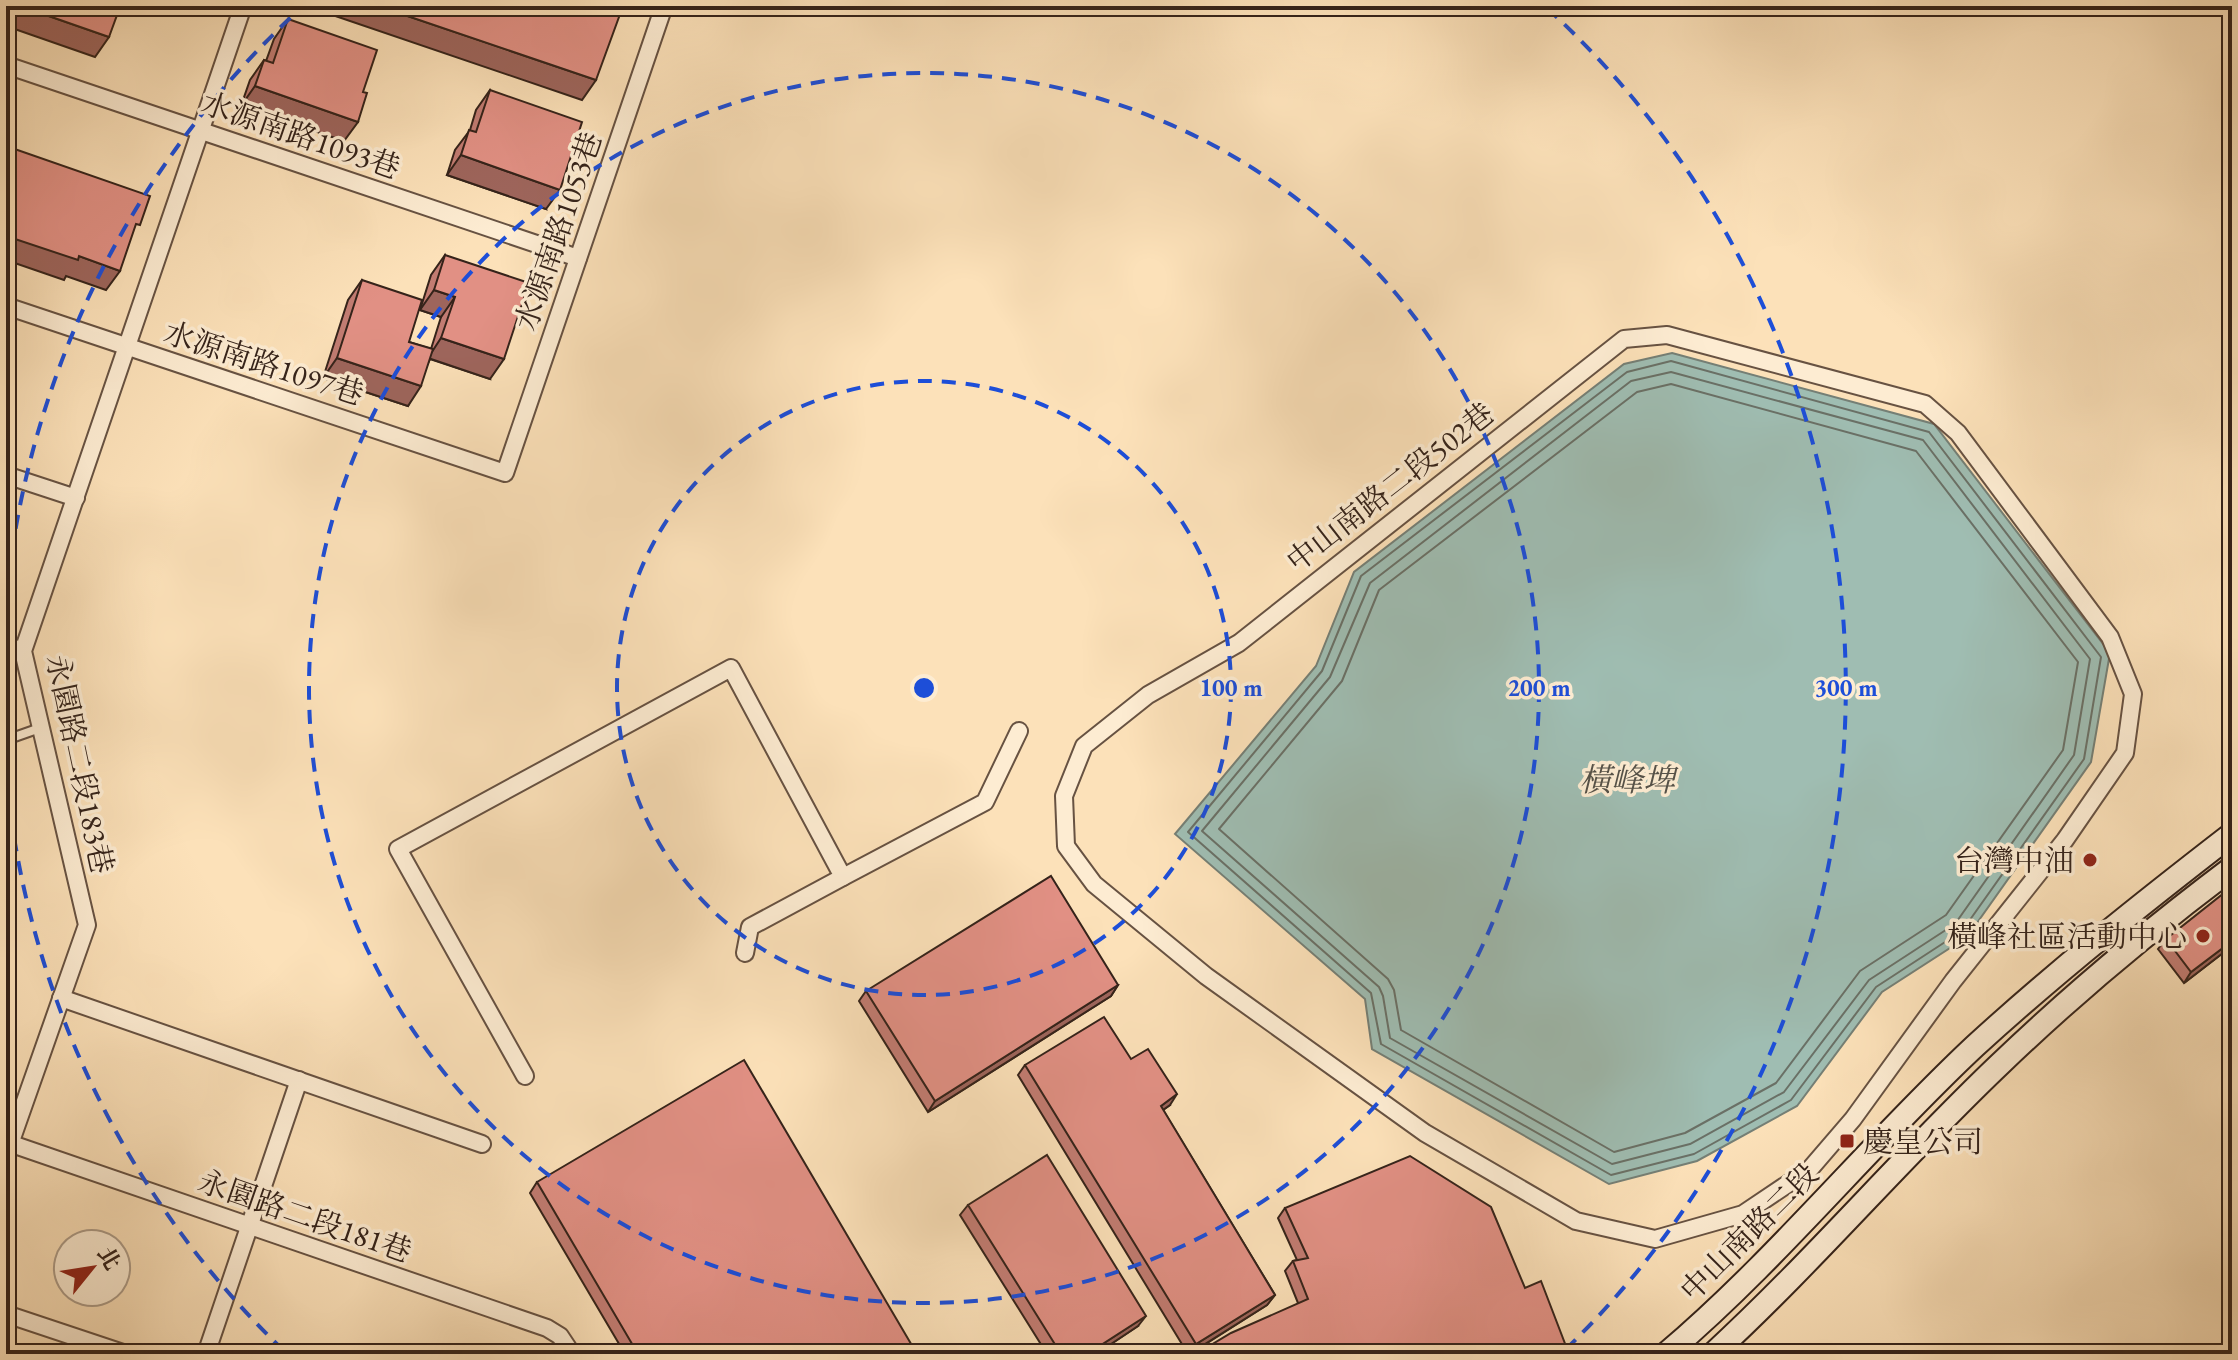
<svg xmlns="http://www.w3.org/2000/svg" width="2238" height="1360" viewBox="0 0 2238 1360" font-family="'EB Garamond','Noto Serif TC',serif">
<rect width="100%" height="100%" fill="#fce1b9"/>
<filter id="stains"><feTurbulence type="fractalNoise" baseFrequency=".0025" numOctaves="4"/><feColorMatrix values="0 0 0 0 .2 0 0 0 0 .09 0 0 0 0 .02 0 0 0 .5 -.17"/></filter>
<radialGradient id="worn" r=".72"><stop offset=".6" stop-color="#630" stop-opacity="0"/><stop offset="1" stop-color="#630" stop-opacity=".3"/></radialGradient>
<path fill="#9fbdb2" stroke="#757f75" stroke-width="2" d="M1672,353l262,71 176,229 -19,109 -124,175 -85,55 -85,114 -100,55 -88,23 -237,-135 -7,-50 -190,-165 141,-168 38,-94 270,-208z"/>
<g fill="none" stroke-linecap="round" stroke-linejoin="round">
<g stroke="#6a7066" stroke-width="2">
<path d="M1671,361l258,71 172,225 -17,102 -122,172 -86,56 -85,113 -97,54 -83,21 -230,-131 -10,-51 -183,-161 134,-161 39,-95 266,-204z"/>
<path d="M1671,372l252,68 167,219 -16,96 -119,169 -86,56 -85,112 -94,52 -78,20 -222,-126 -7,-42 -4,-9 -177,-156 128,-154 40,-94 261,-202z"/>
<path d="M1671,384l245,67 162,211 -15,88 -117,165 -86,56 -84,112 -91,50 -71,19 -213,-122 -7,-40 -6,-11 -169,-150 123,-148 37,-91 258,-198z"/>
</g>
<defs>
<path id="lane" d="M6,740l34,-12"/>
<g id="street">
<path d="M6,65l572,193"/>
<path d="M6,306l499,167 159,-467"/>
<path d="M1667,335l258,69 33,29 152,204 23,57 -8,59 -60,87 -112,141 -100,138 -43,50 -67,45 -88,25 -79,-18 -151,-88 -219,-157 -112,-92 -28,-38 -2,-50 20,-50 64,-51 91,-52 385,-304z"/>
<path d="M6,475l70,23"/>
<path d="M6,645l17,6"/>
<path d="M843,877l142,-75 34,-71"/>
<path d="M61,998l421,146"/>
<path d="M525,1076l-127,-227 333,-181 112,209 -93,50 -5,26"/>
<path d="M6,1142l541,186 13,8 12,18"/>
<path d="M10,1144l77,-219 -64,-274 220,-645"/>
<path d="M6,1314l120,40"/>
<path d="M206,1354l93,-274"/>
</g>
<g id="secondary">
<path d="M1666,1354c111,-94 203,-209 309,-308 82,-75 169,-144 257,-212"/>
<path d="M1713,1354c100,-92 188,-196 287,-290 73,-70 151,-135 232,-196"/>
</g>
</defs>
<use href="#lane" stroke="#675242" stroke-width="12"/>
<use href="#street" stroke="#675242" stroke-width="20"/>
<use href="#secondary" stroke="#35231a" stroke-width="26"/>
<use href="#lane" stroke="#fdecd2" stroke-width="8"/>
<use href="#street" stroke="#fdecd2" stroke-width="16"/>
<use href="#secondary" stroke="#fdecd2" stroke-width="22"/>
</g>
<g fill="#c27c72" stroke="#35231a" stroke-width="2">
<path d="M288,19l75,73 -19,49 -103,-35 9,-26 14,-20 2,1 8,-22z"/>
<path d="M490,90l56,119 -99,-34 8,-25 15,-20 6,-20z"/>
<path d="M445,255l45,124 -60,-20 -22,47 -85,-28 25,-78 14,-20 47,62 22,7 10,-32 -21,-7 11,-35z"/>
<path d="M2166,939l66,7 -48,37 -26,-34z"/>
<path d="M1118,985l-7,11 -183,116 -69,-111 7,-10z"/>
<path d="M1131,1059l39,46 -7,5 112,185 -8,10 -77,49h-2l-170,-279 7,-10z"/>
<path d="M537,1182l380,172h-292l-95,-161z"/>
<path d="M968,1205l170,121 -42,28h-49l-87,-139z"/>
<path d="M1285,1208l240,80 44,66 -271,-51 -13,-32 8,-10 4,-1 -19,-42z"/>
</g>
<g fill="#9e655c" stroke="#35231a" stroke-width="2">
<path d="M6,6h14l89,31 -14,20 -89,-31z"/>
<path d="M306,6h72l218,74 -14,20z"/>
<path d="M255,86l103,36 -14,19 -103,-35z"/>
<path d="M461,155l99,35 -14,19 -99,-34z"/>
<path d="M6,236l73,20 41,15 -14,19 -40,-14 -2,4 -58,-20z"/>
<path d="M434,290l21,7 -14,20 -21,-7z"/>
<path d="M441,338l63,21 -14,20 -62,-21z"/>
<path d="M337,358l84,28 -13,20 -85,-28z"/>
<path d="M2232,941v5l-48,37 7,-11z"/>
<path d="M1118,985l-7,11 -183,116 7,-11z"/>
<path d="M1177,1094l-7,11 -17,12 8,-11z"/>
<path d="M1275,1295l-8,10 -78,49 7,-10z"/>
<path d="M1146,1316l-8,10 -42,28h-9z"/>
</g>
<g fill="#e19084" stroke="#35231a" stroke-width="2">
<path d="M20,6h84l-1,4 14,5 -8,22z"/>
<path d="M378,6h245l-27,74z"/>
<path d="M288,19l89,31 -14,42 4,1 -9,29 -103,-36 9,-26 9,3z"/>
<path d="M490,90l92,32 -22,68 -99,-35 8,-25 7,2z"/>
<path d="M6,146l144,50 -10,29 -4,-1 -16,47 -41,-15 -1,4 -72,-24z"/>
<path d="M445,255l84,28 -25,76 -63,-21 14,-41 -21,-7z"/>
<path d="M362,280l60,20 -13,42 24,7 -12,37 -84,-28z"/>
<path d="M1051,876l67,109 -183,116 -69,-110z"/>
<path d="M2224,893l8,11v37l-41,31 -25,-33z"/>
<path d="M1104,1017l27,42 17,-10 29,45 -16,12 114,189 -79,49 -171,-279z"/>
<path d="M744,1060l173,294h-279l-101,-172z"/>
<path d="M1047,1155l99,161 -59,38h-26l-93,-149z"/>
<path d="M1410,1156l81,51 34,81 16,-7 28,73h-373l35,-21 77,-34 -15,-38 15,-3 -23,-50z"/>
</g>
<g fill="none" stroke="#1d4ed8" stroke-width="4" stroke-dasharray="14 10">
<circle cx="924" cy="688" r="307"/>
<circle cx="924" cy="688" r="615"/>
<path d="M284 1351A922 922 0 0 1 6 776M6 600A922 922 0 0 1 301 8M1547 8A922 922 0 0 1 1564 1351"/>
</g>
<g fill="#8f2418" stroke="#fdecd2" stroke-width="3">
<circle cx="2090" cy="860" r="8"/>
<circle cx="2203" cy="936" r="8"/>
<rect x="1839" y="1133" width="16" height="16" rx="4"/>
</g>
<g text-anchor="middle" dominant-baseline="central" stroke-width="7" stroke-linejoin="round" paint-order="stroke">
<g font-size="30" fill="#35231a" stroke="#fdecd2">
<text transform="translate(301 135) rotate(19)">水源南路1093巷</text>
<text transform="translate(558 231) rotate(-71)">水源南路1053巷</text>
<text transform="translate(264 363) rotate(18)">水源南路1097巷</text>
<text transform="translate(1390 487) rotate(-38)">中山南路二段502巷</text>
<text transform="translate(80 764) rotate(78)">永園路二段183巷</text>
<text transform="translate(305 1216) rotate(19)">永園路二段181巷</text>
<text transform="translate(1749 1232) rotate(-45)">中山南路二段</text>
</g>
<g font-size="30" fill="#35231a" stroke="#fdecd2" text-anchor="end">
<text x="2074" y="860">台灣中油</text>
<text x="2187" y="936">橫峰社區活動中心</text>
<text x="1863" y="1141" text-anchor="start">慶皇公司</text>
</g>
<g font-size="32" font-style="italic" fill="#555148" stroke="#fdecd2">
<text x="1627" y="780">橫峰埤</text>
</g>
</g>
<circle cx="924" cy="688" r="12" fill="#1d4ed8" stroke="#fdecd2" stroke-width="4"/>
<g font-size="24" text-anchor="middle" font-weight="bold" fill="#1d4ed8" stroke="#fdecd2" stroke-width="7" stroke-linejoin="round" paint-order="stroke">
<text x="1231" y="696">100 m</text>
<text x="1539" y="696">200 m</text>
<text x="1846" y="696">300 m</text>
</g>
<rect width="2238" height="1360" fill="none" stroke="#fce1b9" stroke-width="32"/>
<rect x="8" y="8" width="2222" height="1344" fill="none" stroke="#35231a" stroke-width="4"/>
<rect x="16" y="16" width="2206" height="1328" fill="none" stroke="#35231a" stroke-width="2"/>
<g transform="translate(92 1268) rotate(60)"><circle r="38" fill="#fdecd2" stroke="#ad9c88" stroke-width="2"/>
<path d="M0-6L14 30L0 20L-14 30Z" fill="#8f2418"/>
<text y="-12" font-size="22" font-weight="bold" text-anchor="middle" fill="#35231a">北</text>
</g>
<rect width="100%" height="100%" filter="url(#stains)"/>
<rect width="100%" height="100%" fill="url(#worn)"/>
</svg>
